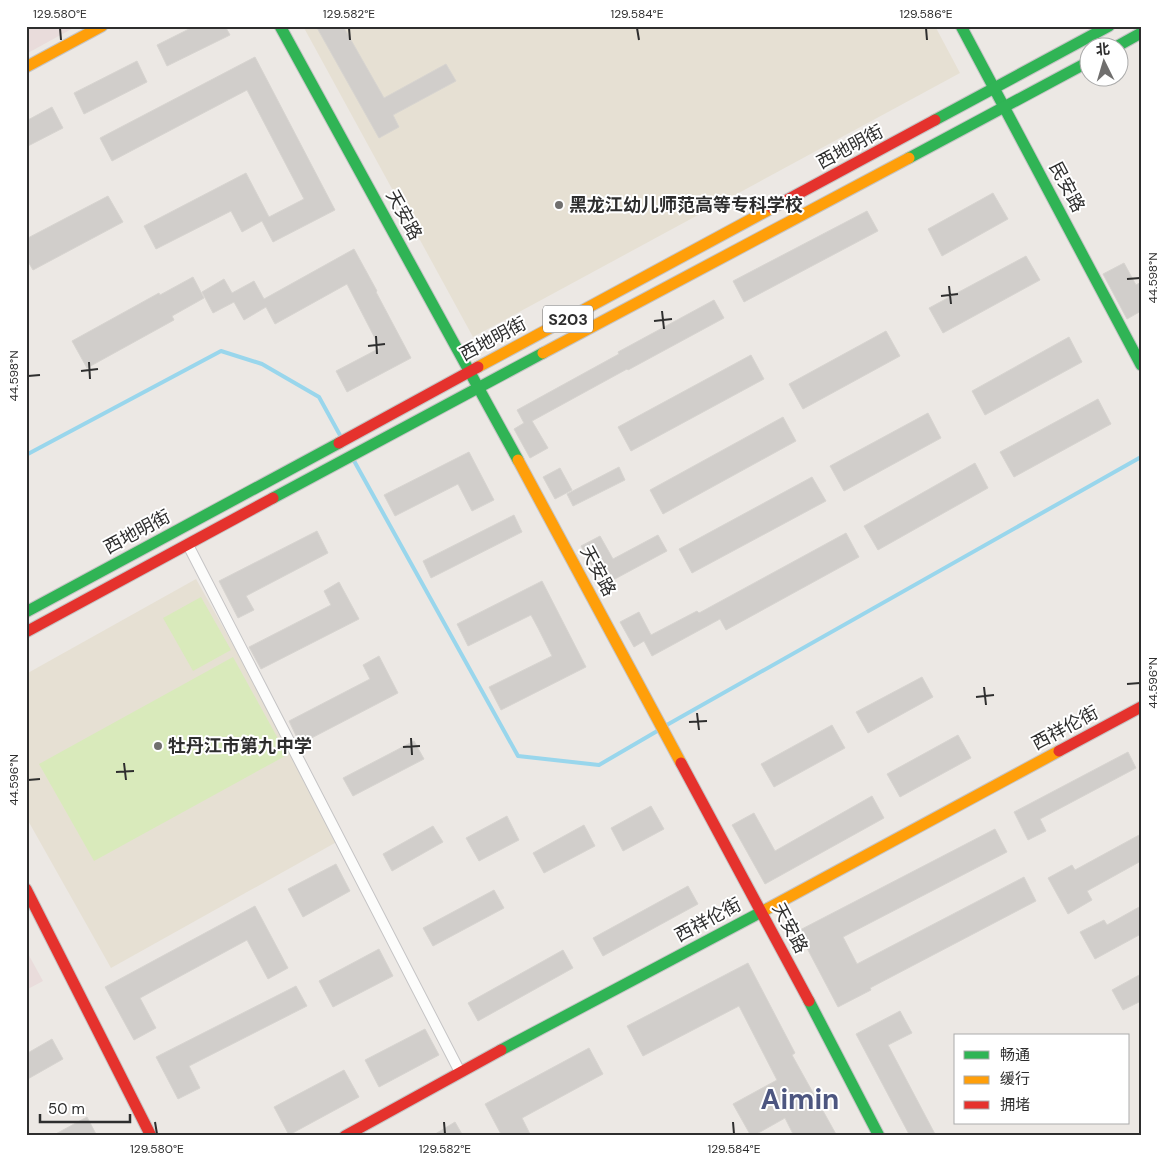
<svg xmlns="http://www.w3.org/2000/svg" width="1167" height="1162" viewBox="0 0 1167 1162" font-family="'DM Sans','Noto Sans SC',sans-serif">
<rect width="100%" height="100%" fill="#ece8e4"/>
<g fill="#e6e0d3">
<path d="M303,26h632l25,47 -487,264z"/>
<path d="M196,579l146,260 -231,129 -85,-151v-143z"/>
</g>
<g fill="#e9dcdb">
<path d="M26,26h51l-51,28z"/>
<path d="M26,950l17,31 -17,9z"/>
</g>
<g fill="#d9eabb">
<path d="M201,597l30,53 -38,21 -30,-53z"/>
<path d="M233,657l54,98 -193,106 -55,-97z"/>
</g>
<g fill="none" stroke-linecap="round" stroke-linejoin="round">
<g stroke="#99d6ec" stroke-width="4">
<path d="M26,455l195,-104 41,13 57,33 22,40"/>
<path d="M353,459l165,297 81,9 60,-35"/>
<path d="M665,726l476,-269"/>
</g>
</g>
<g fill="#d1cecb" stroke="#d7d4d0">
<path d="M195,26h30l5,9 -63,31 -10,-21z"/>
<path d="M316,26h27l41,72 62,-34 10,17 -63,34 6,12 -20,11z"/>
<path d="M255,57l80,153 -62,32 -11,-21 -20,11 -11,-21 -75,38 -12,-23 102,-53 23,44 35,-18 -57,-109 -135,71 -12,-23z"/>
<path d="M137,61l10,21 -63,32 -10,-21z"/>
<path d="M52,107l11,21 -37,19v-26z"/>
<path d="M993,193l15,26 -66,37 -14,-27z"/>
<path d="M108,196l15,26 -90,48 -7,-12v-19z"/>
<path d="M867,211l11,20 -134,71 -11,-21z"/>
<path d="M354,249l23,42 -1,1 35,66 -64,34 -11,-21 44,-23 -33,-64 -72,40 -9,-17 -22,13 -10,-18 -21,11 -11,-21 22,-13 8,14 22,-12 10,18z"/>
<path d="M1026,256l14,24 -97,53 -14,-25z"/>
<path d="M1124,263l12,22 5,-3v29l-14,8 -24,-45z"/>
<path d="M193,277l11,21 -32,18 2,4 -87,48 -15,-27 87,-48 1,2z"/>
<path d="M714,300l10,18 -96,52 -1,-1 -95,52 16,27 -18,10 -16,-29 10,-6 -7,-13 102,-56 -1,-2z"/>
<path d="M886,331l14,25 -97,53 -14,-25z"/>
<path d="M1069,337l13,25 -97,53 -13,-24z"/>
<path d="M751,355l13,24 -133,72 -13,-24z"/>
<path d="M1098,399l13,25 -97,53 -14,-25z"/>
<path d="M928,413l13,25 -97,53 -14,-25z"/>
<path d="M783,417l13,24 -133,73 -13,-24z"/>
<path d="M469,452l25,48 -22,11 -14,-27 -63,32 -11,-21z"/>
<path d="M975,463l13,25 -110,62 -14,-24z"/>
<path d="M619,467l6,13 -52,26 -6,-12z"/>
<path d="M560,468l12,22 -17,9 -12,-22z"/>
<path d="M812,477l14,24 -134,72 -13,-24z"/>
<path d="M514,515l8,17 -91,46 -8,-17z"/>
<path d="M317,531l11,22 -82,43 8,14 -16,8 -19,-37z"/>
<path d="M846,533l13,24 -133,73 -6,-11 -68,37 -8,-15 -10,6 -14,-25 19,-10 12,23 46,-24 2,2z"/>
<path d="M658,535l9,16 -54,29 -8,-15 -10,6 -14,-25 19,-10 13,23z"/>
<path d="M542,581l44,86 -85,43 -12,-23 63,-31 -14,-28 -7,-13 -63,31 -11,-22z"/>
<path d="M339,582l20,37 -98,50 -12,-22 82,-42 -7,-14z"/>
<path d="M379,656l19,37 -98,51 -11,-23 81,-42 -7,-14z"/>
<path d="M922,677l11,20 -65,36 -12,-21z"/>
<path d="M832,725l13,23 -71,39 -13,-23z"/>
<path d="M958,735l13,23 -71,39 -13,-23z"/>
<path d="M414,741l10,18 -71,37 -10,-18z"/>
<path d="M1128,752l8,16 -96,51 6,12 -18,9 -14,-28z"/>
<path d="M872,796l12,22 -119,66 -33,-59 22,-12 21,38z"/>
<path d="M651,806l13,23 -41,22 -12,-23z"/>
<path d="M507,816l12,24 -40,21 -13,-23z"/>
<path d="M584,825l11,21 -51,27 -11,-20z"/>
<path d="M433,826l10,16 -51,29 -9,-17z"/>
<path d="M995,829l12,23 -164,85 14,27 167,-87 12,24 -166,87 1,2 -33,17 -40,-76z"/>
<path d="M1141,834v27l-54,30 5,9 -24,14 -20,-36 24,-13 3,5z"/>
<path d="M336,864l14,27 -47,26 -15,-28z"/>
<path d="M688,886l10,18 -95,52 -10,-18z"/>
<path d="M494,890l10,18 -71,38 -10,-18z"/>
<path d="M255,906l33,62 -20,11 -21,-39 -107,58 16,30 -22,12 -29,-53z"/>
<path d="M1141,906v28l-46,25 -15,-27 24,-12 3,5z"/>
<path d="M379,949l14,27 -60,31 -14,-26z"/>
<path d="M563,950l10,18 -95,53 -10,-18z"/>
<path d="M748,963l47,90 -3,2 45,81h-43l-9,-18 -32,18h-2l-18,-32 44,-24 -38,-74 -96,50 -16,-30z"/>
<path d="M1141,974v27l-18,9 -11,-20z"/>
<path d="M296,986l11,20 -118,60 11,22 -22,11 -22,-42z"/>
<path d="M900,1011l12,22 -24,12 48,91h-26l-54,-102z"/>
<path d="M425,1029l14,26 -60,32 -14,-27z"/>
<path d="M52,1039l11,20 -37,21v-26z"/>
<path d="M589,1048l14,26 -81,44 9,18h-29l-17,-32z"/>
<path d="M344,1070l15,27 -70,38 -15,-28z"/>
<path d="M87,1117l10,19h-45z"/>
<path d="M455,1122l8,14h-31z"/>
</g>
<g fill="none" stroke-linecap="round" stroke-linejoin="round">
<defs>
<path id="street" d="M188,545l272,527"/>
<g id="fast">
<path d="M280,26l238,434"/>
<path d="M961,26l180,339"/>
<path d="M1114,48l27,-15"/>
<path d="M935,120l174,-94"/>
<path d="M909,158l181,-97"/>
<path d="M273,498l270,-145"/>
<path d="M26,612l313,-169"/>
<path d="M809,1001l70,135"/>
<path d="M501,1050l266,-141"/>
</g>
<g id="slow">
<path d="M26,67l76,-41"/>
<path d="M543,353l366,-195"/>
<path d="M478,367l294,-159"/>
<path d="M518,460l163,303"/>
<path d="M767,909l292,-158"/>
</g>
<g id="jam">
<path d="M772,208l163,-88"/>
<path d="M339,443l139,-76"/>
<path d="M26,632l247,-134"/>
<path d="M1059,751l82,-44"/>
<path d="M681,763l128,238"/>
<path d="M26,889l125,247"/>
<path d="M345,1136l156,-86"/>
</g>
</defs>
<use href="#street" stroke="#c5c4c5" stroke-width="12"/>
<use href="#fast" stroke="#c5c4c5" stroke-width="13"/>
<use href="#slow" stroke="#c5c4c5" stroke-width="13"/>
<use href="#jam" stroke="#c5c4c5" stroke-width="13"/>
<use href="#street" stroke="#fcfcfb" stroke-width="10"/>
<use href="#fast" stroke="#30b455" stroke-width="11"/>
<use href="#slow" stroke="#ff9f0a" stroke-width="11"/>
<use href="#jam" stroke="#e5322d" stroke-width="11"/>
</g>
<path fill="none" stroke="#2e2e2e" stroke-width="2" d="M60,28l1,12M349,28l1,12M637,28l2,12M926,28l1,12M1127,279l13,-1M949,286l2,18M941,296l17,-2M662,311l2,18M654,321l18,-2M376,336l1,18M368,346l17,-2M89,362l1,17M81,371l17,-2M28,376l12,-1M1127,684l13,-1M984,687l2,18M976,697l18,-2M697,713l2,17M689,722l18,-1M411,738l1,17M403,747l17,-1M124,763l2,17M116,772l18,-1M28,780l12,-1M155,1122l2,12M444,1122l1,12M733,1122l1,12"/>
<g fill="#706f6e" stroke="#fff" stroke-width="2">
<circle cx="559" cy="205" r="5"/>
<circle cx="158" cy="746" r="5"/>
</g>
<g text-anchor="middle" dominant-baseline="central" stroke-width="4" stroke-linejoin="round" paint-order="stroke">
<rect fill="#fff" stroke="#6d6d6d" stroke-width="1" x="543" y="305.5" width="50" height="27" rx="4"/>
<g font-size="16" font-weight="bold" fill="#2e2e2e">
<text x="568" y="319">S203</text>
</g>
<g font-size="18" fill="#2e2e2e" stroke="#fff">
<text transform="translate(850 147) rotate(-28)">西地明街</text>
<text transform="translate(1067 187) rotate(62)">民安路</text>
<text transform="translate(404 215) rotate(61)">天安路</text>
<text transform="translate(493 339) rotate(-28)">西地明街</text>
<text transform="translate(137 532) rotate(-28)">西地明街</text>
<text transform="translate(598 571) rotate(62)">天安路</text>
<text transform="translate(1065 728) rotate(-28)">西祥伦街</text>
<text transform="translate(708 920) rotate(-28)">西祥伦街</text>
<text transform="translate(790 928) rotate(62)">天安路</text>
</g>
<g font-size="18" font-weight="bold" fill="#2e2e2e" stroke="#fff" text-anchor="start">
<text x="569" y="205">黑龙江幼儿师范高等专科学校</text>
<text x="168" y="746">牡丹江市第九中学</text>
</g>
<g font-size="28" font-weight="bold" fill="#4d5680" stroke="#fff">
<text x="800" y="1099">Aimin</text>
</g>
</g>
<rect width="1167" height="1162" fill="none" stroke="#ffffff" stroke-width="55"/>
<rect x="954" y="1034" width="175" height="90" fill="#ffffff" stroke="#ababab"/>
<rect x="964" y="1051" width="25" height="8" fill="#30b455" stroke="#ababab"/>
<text x="1000" y="1060" font-size="15" fill="#2e2e2e">畅通</text>
<rect x="964" y="1076" width="25" height="8" fill="#ff9f0a" stroke="#ababab"/>
<text x="1000" y="1084" font-size="15" fill="#2e2e2e">缓行</text>
<rect x="964" y="1101" width="25" height="8" fill="#e5322d" stroke="#ababab"/>
<text x="1000" y="1110" font-size="15" fill="#2e2e2e">拥堵</text>
<g transform="translate(1104 62) rotate(355)"><circle r="24" fill="#ffffff" stroke="#ababab"/>
<path d="M0-4L9 19L0 12L-9 19Z" fill="#706f6e"/>
<text y="-8" font-size="14" font-weight="bold" text-anchor="middle" fill="#2e2e2e">北</text>
</g>
<path d="M40 1114v8h90v-8" fill="none" stroke="#2e2e2e" stroke-width="2.5"/>
<text x="48" y="1114" font-size="15" fill="#2e2e2e" stroke="#ffffff" stroke-width="4" paint-order="stroke">50 m</text>
<rect x="28" y="28" width="1112" height="1106" fill="none" stroke="#2e2e2e" stroke-width="2"/>
<g font-size="12" text-anchor="middle" fill="#2e2e2e">
<text x="60" y="18">129.580°E</text>
<text x="349" y="18">129.582°E</text>
<text x="637" y="18">129.584°E</text>
<text x="926" y="18">129.586°E</text>
<text transform="translate(1153 278) rotate(-90)" y="4">44.598°N</text>
<text transform="translate(14 376) rotate(-90)" y="4">44.598°N</text>
<text transform="translate(1153 683) rotate(-90)" y="4">44.596°N</text>
<text transform="translate(14 780) rotate(-90)" y="4">44.596°N</text>
<text x="157" y="1153">129.580°E</text>
<text x="445" y="1153">129.582°E</text>
<text x="734" y="1153">129.584°E</text>
</g>
</svg>
